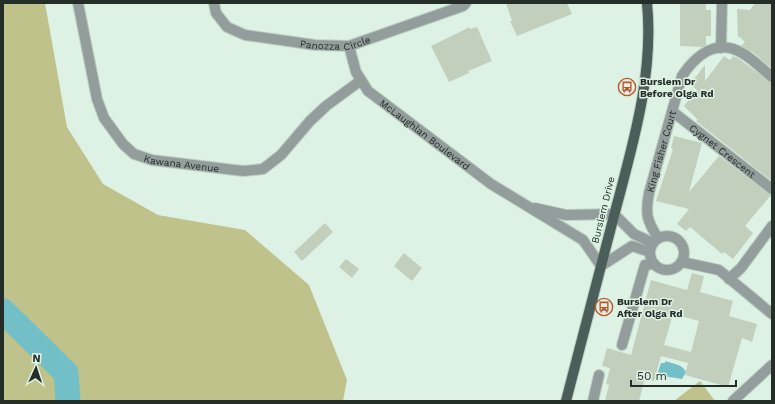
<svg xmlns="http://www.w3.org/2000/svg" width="775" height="404" viewBox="0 0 775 404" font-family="'Work Sans',sans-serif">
<rect width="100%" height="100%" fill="#ddf2e5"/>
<g fill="#bfc38b">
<path d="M3,3h42l22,124 36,57 55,31 87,15 64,55 38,95 -4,21h-340z"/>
<path d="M700,381l15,20h-41z"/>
</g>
<path fill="#72bfc7" d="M665,361c9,3 17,3 21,11l-4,7 -25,-4 4,-12h4z"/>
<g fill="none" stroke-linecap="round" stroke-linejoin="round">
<path stroke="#72bfc7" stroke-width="25" d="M3,311l63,62 2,28"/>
</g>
<g fill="#c2cfbc" fill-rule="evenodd">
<path d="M506,3h61l5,11 -55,22 -7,-15h2z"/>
<path d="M680,3h26v7h5v26h-5v9l-3,2 -23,-1z"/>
<path d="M755,3h17v66l-18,-16 -13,-7 4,-4 -5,-5h-2l-1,-28 13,1z"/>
<path d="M470,27v2l7,-2 15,34 -24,10 1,2 -20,9 -18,-36z"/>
<path d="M724,56l6,4 3,-4 6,3 33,24v98l-76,-60 2,-1 -14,-14 13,-16 -7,-6 15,-19v16z"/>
<path d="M674,136l28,7 -13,49 30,-36 52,39 -26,31 8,7 -20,26 -9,-7 -2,2 -32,-27 -4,4 -9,-7 12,-15 -33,-8 17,-52 -2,-1z"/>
<path d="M325,223l8,9 -31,29 -8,-9z"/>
<path d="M404,253l18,15 -10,13 -18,-15z"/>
<path d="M346,259l13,10 -7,9 -13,-11z"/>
<path d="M692,273l12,3 -4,16 33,9 -4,15 28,8 -5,18 -10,-4 -14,49 -43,-12 3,-12 -27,-7 -7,25 -9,-3 -6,23h-34l4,-16 -3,-1 4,-16 -8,-2 5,-18 24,7 20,-75 36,10zM673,314l26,7 -8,31 -27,-7z"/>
</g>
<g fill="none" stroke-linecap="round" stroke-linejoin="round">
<defs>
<g id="minor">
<path id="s1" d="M78,3l19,96 7,19 19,26 11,10 18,6 91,11 20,-2 18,-14 29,-34 16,-15 34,-25"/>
<path id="s2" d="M214,3l2,10 11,14 18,8 70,10 34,1 114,-40 3,-3"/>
<path id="s3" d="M349,46l7,26 12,19 123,93 92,56 18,26 31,-20 18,6"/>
<path d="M721,48l1,-45"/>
<path id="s4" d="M673,112l99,77"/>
<path d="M535,208l31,7 48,-1 20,20 19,9"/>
<circle cx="667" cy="253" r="17"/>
<path id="s5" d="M658,238c-11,-17 -13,-24 -9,-45l33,-117c14,-21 35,-38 60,-23 11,6 20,16 30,24"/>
<path d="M682,262l37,8 53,44"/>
<path d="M729,279l12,-11 31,-42"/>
<path d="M622,345l23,-80 9,-1"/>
<path d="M593,401l6,-26"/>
<path d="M733,401l39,-36"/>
</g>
<path id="major" d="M566,401c16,-63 33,-126 49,-189 18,-68 39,-138 32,-209"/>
</defs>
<use href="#minor" stroke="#bccfc3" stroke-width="12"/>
<use href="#major" stroke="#bccfc3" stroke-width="12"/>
<use href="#minor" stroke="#939e9c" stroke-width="10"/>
<use href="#major" stroke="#4b5e5a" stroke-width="10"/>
</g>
<defs>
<symbol id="bus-ring" viewBox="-11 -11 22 22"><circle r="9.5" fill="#ddf2e5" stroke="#bd562b" stroke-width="1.5"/><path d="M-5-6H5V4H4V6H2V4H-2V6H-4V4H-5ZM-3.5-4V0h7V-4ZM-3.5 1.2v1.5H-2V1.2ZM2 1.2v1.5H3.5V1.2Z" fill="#bd562b"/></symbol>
</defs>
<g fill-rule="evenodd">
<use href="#bus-ring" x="617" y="77" width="20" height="20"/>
<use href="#bus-ring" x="594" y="297" width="20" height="20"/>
</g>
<g text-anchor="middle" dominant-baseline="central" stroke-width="3" stroke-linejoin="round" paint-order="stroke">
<g font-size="10" fill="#252d28" stroke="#ddf2e5">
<text stroke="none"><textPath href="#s2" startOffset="139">Panozza Circle</textPath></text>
<text stroke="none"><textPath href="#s3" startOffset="121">McLaughlan Boulevard</textPath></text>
<text stroke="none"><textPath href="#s5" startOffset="91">King Fisher Court</textPath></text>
<text stroke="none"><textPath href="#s4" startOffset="63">Cygnet Crescent</textPath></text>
<text stroke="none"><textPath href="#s1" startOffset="214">Kawana Avenue</textPath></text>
<text transform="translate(603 210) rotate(-76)">Burslem Drive</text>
</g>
<g font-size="10" font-weight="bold" fill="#252d28" stroke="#ddf2e5" text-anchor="start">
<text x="640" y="81">Burslem Dr<tspan x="640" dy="12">Before Olga Rd</tspan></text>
<text x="617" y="301">Burslem Dr<tspan x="617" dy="12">After Olga Rd</tspan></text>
</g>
</g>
<rect width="775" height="404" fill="none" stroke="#252d28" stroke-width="8"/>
<g transform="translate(36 368) rotate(3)" stroke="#ddf2e5" stroke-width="3" paint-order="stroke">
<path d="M0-3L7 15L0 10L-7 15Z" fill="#252d28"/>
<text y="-6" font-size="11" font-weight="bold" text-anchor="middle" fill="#252d28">N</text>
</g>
<path d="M631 380v6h105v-6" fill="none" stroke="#252d28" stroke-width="2"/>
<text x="637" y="380" font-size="12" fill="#252d28" stroke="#ddf2e5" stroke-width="3" paint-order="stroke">50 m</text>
</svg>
